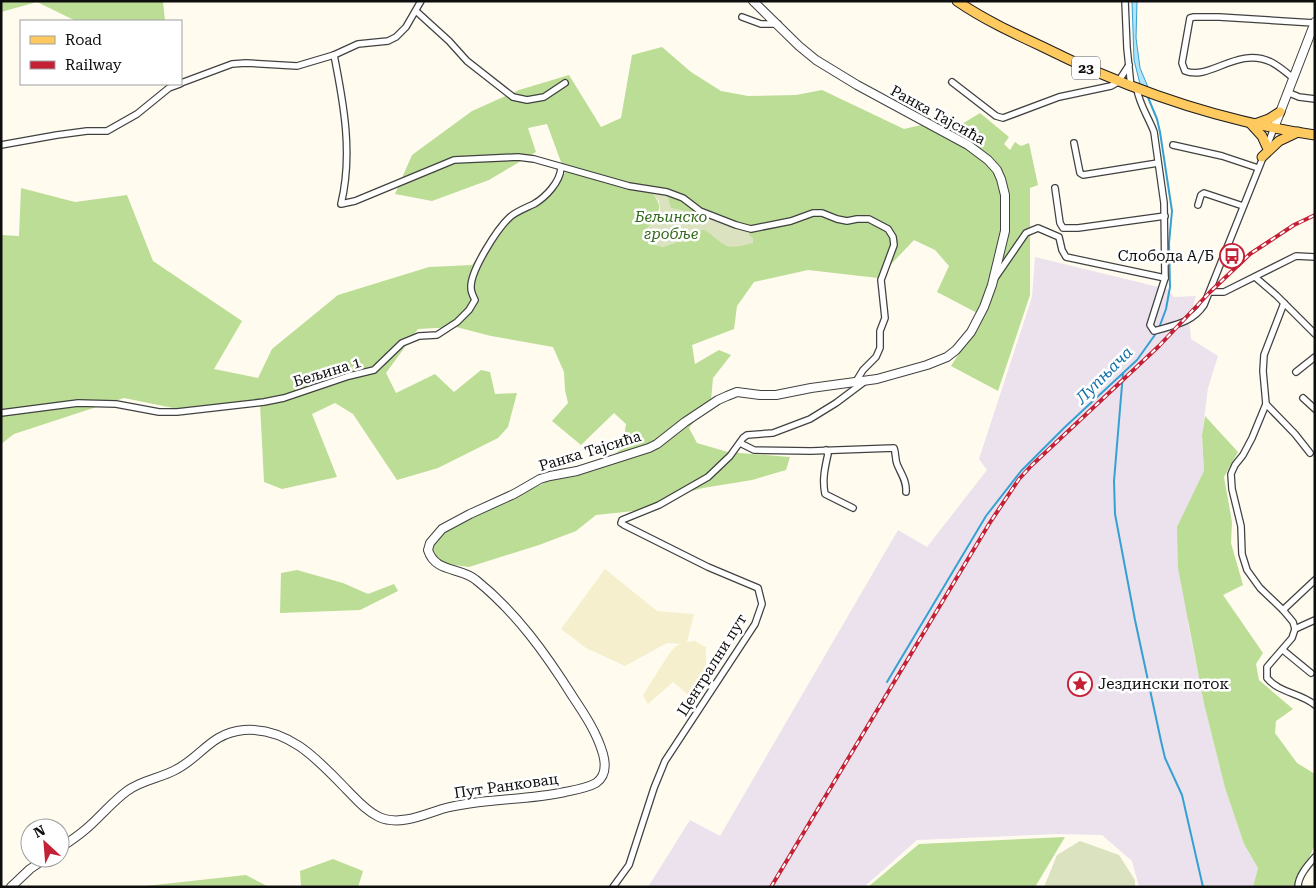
<svg xmlns="http://www.w3.org/2000/svg" width="1316" height="888" viewBox="0 0 1316 888" font-family="'Roboto Serif',serif">
<rect width="100%" height="100%" fill="#fffbef"/>
<path fill="#ebe2ed" d="M1035,257l132,32 7,8 22,-1 -7,23 2,20 27,17 -10,32 -6,47 2,36 -16,152 16,81 21,84 19,56 14,24 -5,19h-114l-7,-26 -30,-26 -45,-1 -140,6 -53,47h-216l42,-67 30,16 178,-306 29,17 60,-77 -8,-11 53,-162z"/>
<path fill="#f6efce" d="M605,569l52,42 37,3 -7,28 8,-1 11,6v40l-14,11 -19,-16 -25,22 -5,-9 26,-41 6,-7 5,-3 -13,-1 -42,23 -39,-18 -25,-19z"/>
<g fill="#bcdd95" fill-rule="evenodd">
<path d="M1,1h162l2,20h-89l-39,-19 -36,10z"/>
<path d="M662,47l29,25 30,19 27,5 48,-1 26,-5 82,39 17,-4 36,2 23,-14 29,24 -5,7 6,6 5,-8 6,4 8,-3 9,42 -8,3v107l-32,96 -47,-25 32,-50 -46,-24 12,-26 -14,-16 -21,-10 -36,38 -70,-8 -54,12 -17,24 -3,23 -42,16 3,19 24,-14 12,5 -18,23 -2,23 -22,27 8,15 31,9 62,5 -4,13 -34,10 -49,8 -35,9 -12,14h-22l-38,4 -20,16 -37,14 -70,22 -29,-4 -10,-13 9,-15 26,-15 84,-39 53,-16 20,-17 4,-24 -12,-11 -33,32 -29,-24 16,-18 -3,-13 -1,-18 -11,-25 -62,-11 -35,-9 -38,2 -32,44 10,20 39,-19 19,18 27,-22 9,2 5,22 22,-1 -9,34 -10,11 -60,30 -41,12 -44,-66 -18,-11 -23,11 25,63 -55,12 -18,-7 -4,-78 -72,7 -64,-13 -110,36 -13,10v-209l18,1 2,-48 54,14 52,-7 26,66 89,60 -28,48 44,9 14,-29 66,-54 91,-28 43,-2 32,-45 42,-24 19,-23 -18,-49 -19,4 8,24 -47,28 -57,21 -37,-7 17,-39 60,-44 47,-21 50,-15 32,52 20,-9 11,-63zM653,194l15,4 2,10 69,21 10,-1v7l-22,11 -15,-12 -9,-5 -15,12 -11,1 -15,5 -12,-24c10,-12 13,-16 3,-29z"/>
<path d="M1205,416l33,36 -14,25 8,45 -1,21 12,42 -20,10 40,58 -7,11 3,16 34,29 -17,12 -1,12 22,30 18,11v70l-18,43h-44l5,-19 -14,-24 -19,-56 -21,-84 -26,-136 -1,-41 27,-56 -2,-36z"/>
<path d="M297,570l46,13 25,11 26,-10 4,7 -38,19 -80,3 1,-40z"/>
<path d="M1065,837l-30,50h-167l51,-43z"/>
<path d="M333,859l30,12 -5,16h-57l-1,-16z"/>
<path d="M246,875l23,12h-133z"/>
</g>
<g fill="#dae2bf">
<path d="M653,194l12,1 3,3 3,10 33,7 35,14 10,-1v7l4,3v5c-8,2 -18,5 -26,3 -8,-3 -16,-13 -24,-17l-15,12 -11,1 -15,5 -7,-2 -9,-15 14,-20 -1,-9z"/>
<path d="M1080,841l39,14 16,25v7h-91l13,-32z"/>
</g>
<path fill="#b2e4f9" stroke="#35a1d3" d="M1132,1h5l-1,37 4,30 8,19 -8,-3 -6,-24z"/>
<g fill="none" stroke-linecap="round" stroke-linejoin="round">
<g stroke="#35a1d3" stroke-width="2">
<path d="M1147,95l10,24 3,13 12,79 -3,32 1,44 -4,22 -7,19"/>
<path d="M1123,373l-9,108 1,33 20,106 26,121 4,17 17,37 21,92"/>
<path d="M887,682l99,-166 35,-45 44,-44 72,-67 20,-28"/>
</g>
<defs>
<g id="minor">
<path d="M1125,1l2,47 4,39"/>
<path d="M416,11l33,30 18,20 46,36 14,3 17,-3 21,-14"/>
<path d="M742,17l19,7h17"/>
<path d="M334,55c10,50 19,100 7,149l14,-3 99,-41 64,-3 16,2 95,27 38,6 16,6 17,13 36,14 15,4 40,-8 22,-8h9l15,6 10,2 10,-2h12l19,10 5,8 1,8 -13,35 4,38 -5,13v17l-4,9 -13,13 -8,13"/>
<path d="M1293,78c-7,-6 -14,-12 -22,-16 -34,-16 -61,19 -86,9l-3,-8 8,-45 4,-1h25l95,6"/>
<path d="M952,82l44,34 7,2 56,-21 52,-11 7,-4 11,-17"/>
<path d="M181,83l51,-19 14,-1 51,3 37,-11 24,-11 30,-3 8,-4 10,-10 15,-26"/>
<path d="M1137,89c2,15 12,29 17,43l10,71 1,75 -15,47 4,6c20,-6 38,-8 50,-26l60,-150"/>
<path d="M1287,92l12,5 16,2"/>
<path d="M1074,143l6,30 3,2 75,-12"/>
<path d="M1,145l56,-10 30,-4h20l30,-17 32,-26 11,-4"/>
<path d="M1173,145l49,11 36,12"/>
<path d="M1267,146l7,-18"/>
<path d="M1055,188l5,35 3,5h15l87,-12"/>
<path d="M1198,205l3,-10 3,-2 39,13"/>
<path d="M1255,277l21,18 39,39"/>
<path d="M995,278l31,-45 12,-5 21,9 3,13 4,7 99,21"/>
<path d="M1210,292h14l72,-36 19,1"/>
<path d="M1284,303l-20,52 -1,16 3,33 -14,34 -9,17 -8,10 -4,9 1,15 9,37 1,28 5,16 13,18 23,22 10,12 2,7 -3,9 -25,29v11c12,15 34,15 48,27"/>
<path d="M1296,372l19,-15"/>
<path d="M1303,398l12,11"/>
<path d="M1266,404l29,30 15,19"/>
<path d="M1,413l77,-10 38,1 43,8h18l87,-10 20,-4 65,-22 25,-6 28,-27 17,-7 18,-1 20,-13 12,-12 6,-10c-2,-4 -4,-8 -4,-12 -1,-17 26,-59 39,-71 7,-6 16,-9 24,-13 12,-7 26,-22 27,-36"/>
<path d="M740,443l14,7 57,1 83,-3c2,5 1,11 3,16 4,10 10,17 9,28"/>
<path d="M826,450l2,4c-3,13 -6,26 -3,40l28,14"/>
<path d="M1283,610l32,-30"/>
<path d="M1295,629l20,-9"/>
<path d="M1283,650l28,23"/>
<path d="M613,887l16,-22 25,-77 11,-27 90,-137 7,-20 -4,-16 -50,-21 -84,-42 -3,-2 1,-3 37,-15 49,-28 22,-21 13,-18 4,-3 26,-2 37,-14 26,-16 28,-21"/>
<path d="M1298,887c0,-11 10,-22 17,-30"/>
</g>
<g id="tertiary">
<path d="M1274,128l41,-106"/>
<path d="M60,848c9,-6 18,-12 26,-19 14,-12 26,-27 41,-38 14,-11 35,-13 50,-22 25,-13 34,-36 67,-39 45,-3 75,31 103,60 10,10 19,21 32,27 20,9 44,-2 63,-8 40,-11 82,-8 123,-17 10,-2 22,-4 31,-9 10,-7 10,-18 7,-29 -6,-21 -18,-39 -30,-57 -27,-43 -57,-85 -97,-117 -15,-13 -41,-7 -48,-30l2,-7 12,-14 28,-15 44,-20 26,-15 10,-3 27,-5 72,-23 8,-4 28,-22 33,-22 9,-4 10,-4 23,3h16l35,-7 66,-9 50,-14 20,-8 9,-7 15,-18 13,-25 8,-22 13,-54v-36l-4,-16 -4,-9 -9,-10 -20,-15 -111,-60 -41,-25 -17,-14 -46,-45"/>
<path d="M11,887l19,-18 16,-11"/>
</g>
<g id="primary">
<path d="M957,1c26,18 56,32 84,45 86,43 178,75 274,89"/>
<path d="M1251,124l11,12 5,11"/>
<path d="M1255,124l14,-5 11,-7"/>
<path d="M1262,157l17,-16 19,-9"/>
</g>
</defs>
<use href="#minor" stroke="#414141" stroke-width="8"/>
<use href="#tertiary" stroke="#414141" stroke-width="10"/>
<use href="#primary" stroke="#1f1f1f" stroke-width="11"/>
<use href="#minor" stroke="#fff" stroke-width="5.5"/>
<use href="#tertiary" stroke="#fff" stroke-width="8"/>
<use href="#primary" stroke="#feca60" stroke-width="9"/>
<defs>
<path id="rail" d="M771,887l218,-363 30,-45 13,-14 127,-119 51,-54 40,-38 44,-29 21,-10"/>
</defs>
<use href="#rail" stroke="#c42036" stroke-width="4"/>
<use href="#rail" stroke="#fff" stroke-width="2" stroke-dasharray="5.5" stroke-linecap="butt"/>
</g>
<defs>
<symbol id="bus-ring" viewBox="-11 -11 22 22"><circle r="9.5" fill="#fff" stroke="#c42036" stroke-width="1.5"/><path d="M-5-6H5V4H4V6H2V4H-2V6H-4V4H-5ZM-3.5-4V0h7V-4ZM-3.5 1.2v1.5H-2V1.2ZM2 1.2v1.5H3.5V1.2Z" fill="#c42036"/></symbol>
<symbol id="sight-ring" viewBox="-11 -11 22 22"><circle r="9.5" fill="#fff" stroke="#c42036" stroke-width="1.5"/><path d="M0-6L1.8-2.2L6-1.7L2.9 1.2L3.7 5.4L0 3.3L-3.7 5.4L-2.9 1.2L-6-1.7L-1.8-2.2Z" fill="#c42036"/></symbol>
</defs>
<g fill-rule="evenodd">
<use href="#bus-ring" x="1218" y="242" width="28" height="28"/>
<use href="#sight-ring" x="1066" y="670" width="28" height="28"/>
</g>
<g text-anchor="middle" dominant-baseline="central" stroke-width="5" stroke-linejoin="round" paint-order="stroke">
<rect fill="#fff" stroke="#565656" stroke-width="1" x="1072" y="56.5" width="28" height="23" rx="4"/>
<g font-size="14" font-weight="bold" fill="#0e0e0e">
<text x="1086" y="68">23</text>
</g>
<g font-size="15" fill="#0e0e0e" stroke="#fff">
<text transform="translate(938 115) rotate(29)">Ранка Тајсића</text>
<text transform="translate(327 372) rotate(-17)">Бељина 1</text>
<text transform="translate(590 451) rotate(-17)">Ранка Тајсића</text>
<text transform="translate(712 665) rotate(-58)">Централни пут</text>
<text transform="translate(506 786) rotate(-8)">Пут Ранковац</text>
</g>
<g font-size="15" font-style="italic" fill="#32691b" stroke="#fff">
<text x="671" y="217">Бељинско<tspan x="671" dy="17">гробље</tspan></text>
</g>
<g font-size="15" fill="#0e0e0e" stroke="#fff" text-anchor="end">
<text x="1214" y="256">Слобода А/Б</text>
<text x="1098" y="684" text-anchor="start">Јездински поток</text>
</g>
<g font-size="16" font-style="italic" fill="#1271a5" stroke="#fff">
<text transform="translate(1104 375) rotate(-45)">Лупњача</text>
</g>
</g>
<rect width="1316" height="888" fill="none" stroke="#0e0e0e" stroke-width="5"/>
<rect x="20" y="20" width="162" height="65" fill="#ffffff" stroke="#9f9f9f"/>
<rect x="30" y="36" width="25" height="8" fill="#feca60" stroke="#9f9f9f"/>
<text x="65" y="45" font-size="15" fill="#0e0e0e">Road</text>
<rect x="30" y="61" width="25" height="8" fill="#c42036" stroke="#9f9f9f"/>
<text x="65" y="70" font-size="15" fill="#0e0e0e">Railway</text>
<g transform="translate(45 843) rotate(334)"><circle r="24" fill="#ffffff" stroke="#9f9f9f"/>
<path d="M0-4L9 19L0 12L-9 19Z" fill="#c42036"/>
<text y="-8" font-size="14" font-weight="bold" text-anchor="middle" fill="#0e0e0e">N</text>
</g>
</svg>
